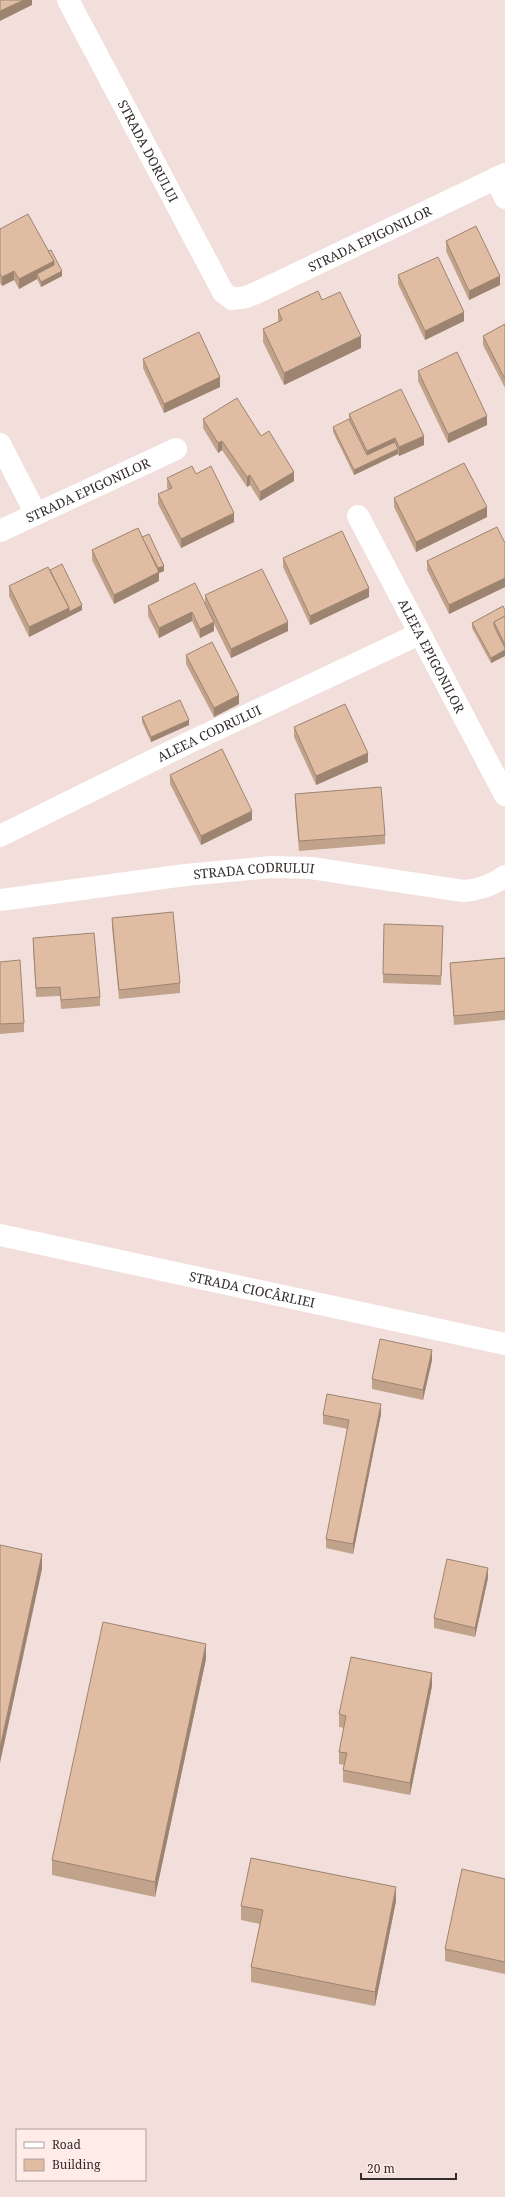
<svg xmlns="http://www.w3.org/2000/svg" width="505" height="2197" viewBox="0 0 505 2197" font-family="'Noto Serif',serif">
<rect width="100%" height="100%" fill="#f2dfdb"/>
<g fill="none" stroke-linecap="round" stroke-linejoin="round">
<g stroke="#fff" stroke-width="22">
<path id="s1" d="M68,0l155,292 9,7 14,-2 10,-4 249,-119"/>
<path d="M496,178l9,20"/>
<path d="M0,444l36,70"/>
<path id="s2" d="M358,516l147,279"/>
<path id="s3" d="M0,531l176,-82"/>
<path id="s4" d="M0,836l190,-94 229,-108"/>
<path id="s5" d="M0,900l185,-25 87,-8 39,1 152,23c15,-1 30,-6 42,-15"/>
<path id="s6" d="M0,1235l505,109"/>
</g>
</g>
<g fill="#c1a38b">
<path d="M0,229l62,47 -21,11 -4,-8 -18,10 -5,-9 -12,6 -2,-3z"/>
<path d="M446,241l54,44 -31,15 -23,-49z"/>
<path d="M398,275l66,46 -39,19 -27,-56z"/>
<path d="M322,300l39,48 -77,37 -21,-43v-13l15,-7v-12z"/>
<path d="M505,324v64l-22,-43v-9z"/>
<path d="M143,359l77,28 -56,26 -21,-45z"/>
<path d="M418,371l69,54 -39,18 -30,-62z"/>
<path d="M349,414l75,31 -25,11 -1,-2 -44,21 -21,-43v-5l16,-8z"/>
<path d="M203,419l58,17 33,45 -34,20 -10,-16 -3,2 -25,-37 -4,3 -15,-25z"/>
<path d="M196,474l38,48 -53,26 -23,-44v-10l10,-4 -1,-3v-9z"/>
<path d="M394,498l93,19 -71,35 -22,-45z"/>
<path d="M142,537l22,34 -5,2v8l-45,23 -22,-44v-10z"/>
<path d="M505,543v44l-56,27 -22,-44v-9z"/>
<path d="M283,558l86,39 -59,28 -27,-58z"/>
<path d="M50,570l32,40 -53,27 -20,-41v-10z"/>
<path d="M205,595l83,36 -57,27 -17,-34v7l-14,7 -8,-17 -33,17 -11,-22v-10l57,-2z"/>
<path d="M505,610v46l-14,7 -19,-35v-5z"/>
<path d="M186,655l53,49 -25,13 -28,-53z"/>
<path d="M142,717l47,8 -38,17 -9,-20z"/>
<path d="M294,727l74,35 -52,23 -22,-48z"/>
<path d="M170,775l82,45 -51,25 -31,-61z"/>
<path d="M295,794l90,41v9l-86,7 -4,-48z"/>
<path d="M112,918l68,65v10l-61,6 -7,-72z"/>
<path d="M443,936l-2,49 -58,-2v-9z"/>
<path d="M33,938l67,59v9l-39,3 -1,-13 -24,1 -3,-50z"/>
<path d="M505,958v62l-51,5 -4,-53v-9z"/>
<path d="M0,962l24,61v9l-24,2z"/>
<path d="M432,1360l-9,40 -51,-11v-10z"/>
<path d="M381,1414l-28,140 -27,-6v-9l22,-110 -25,-5v-9z"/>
<path d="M488,1578l-13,59 -41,-9v-10z"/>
<path d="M206,1659l-51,238 -103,-22v-15z"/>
<path d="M432,1686l-22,109 -67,-13v-12l1,-5 -5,-1v-12l5,-24 -5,-1v-13z"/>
<path d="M505,1879v95l-60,-13v-12z"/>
<path d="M396,1901l-21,105 -124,-24v-15l9,-43 -19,-4v-14z"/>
</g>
<g fill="#9d8471">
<path d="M24,0h8v5l-32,16v-10z"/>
<path d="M54,261v9l-17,4v5l-18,10v-10z"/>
<path d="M14,271v9l-12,6v-9z"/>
<path d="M62,271v5l-21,11v-5z"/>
<path d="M500,276v9l-31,15v-9z"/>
<path d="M464,312v9l-39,19v-9z"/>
<path d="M361,336v12l-77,37v-12z"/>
<path d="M220,377v10l-56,26v-9z"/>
<path d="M487,416v9l-39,18v-9z"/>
<path d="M424,436v9l-25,11v-9z"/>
<path d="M395,438v9l-28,14v-10z"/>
<path d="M222,441v9l-4,3v-10z"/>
<path d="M398,449v5l-44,21v-5z"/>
<path d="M294,472v9l-34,20v-9z"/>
<path d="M250,475v10l-3,2v-10z"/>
<path d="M487,507v10l-71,35v-10z"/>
<path d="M234,513v9l-53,26v-9z"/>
<path d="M164,566v5l-5,2v8l-45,23v-9l42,-26z"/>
<path d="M505,578v9l-56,27v-9z"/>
<path d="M369,588v9l-59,28v-9z"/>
<path d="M82,605v5l-53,27v-10l40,-19z"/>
<path d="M192,612v9l-33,17v-10z"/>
<path d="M214,622v9l-14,7v-9z"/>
<path d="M288,622v9l-57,27v-9z"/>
<path d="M505,650v6l-14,7v-5z"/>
<path d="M239,695v9l-25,13v-9z"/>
<path d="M189,720v5l-38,17v-5z"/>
<path d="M368,753v9l-52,23v-9z"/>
<path d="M252,811v9l-51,25v-9z"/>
<path d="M432,1350v10l-9,40v-10z"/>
<path d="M381,1404v10l-28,140v-10z"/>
<path d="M42,1554v15l-42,194v-15z"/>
<path d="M488,1568v10l-13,59v-9z"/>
<path d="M206,1644v15l-51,238v-15z"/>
<path d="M432,1673v13l-22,109v-12z"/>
<path d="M396,1887v14l-21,105v-14z"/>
</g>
<g fill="#e0bda2" stroke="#9d8471">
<path d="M0,0h24l-24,11z"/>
<path d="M28,214l26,47 -35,18 -5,-8 -12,6 -2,-3v-45z"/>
<path d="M476,226l24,50 -31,15 -23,-50z"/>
<path d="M51,250l11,21 -21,11 -4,-8 17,-9v-4l-6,-10z"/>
<path d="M438,257l26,55 -39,19 -27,-56z"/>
<path d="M318,291l4,9 18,-8 21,44 -77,37 -21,-44 19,-9 -4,-10z"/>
<path d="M505,324v55l-22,-43z"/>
<path d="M199,332l21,45 -56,27 -21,-45z"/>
<path d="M457,352l30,64 -39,18 -30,-63z"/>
<path d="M401,389l23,47 -25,11 -4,-9 -28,13 -18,-37z"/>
<path d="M237,398l24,38 8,-5 25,41 -34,20 -10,-17 -3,2 -25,-36 -4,2 -15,-24z"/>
<path d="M349,419l18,36 28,-13 3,7 -44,21 -21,-43z"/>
<path d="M464,463l23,44 -71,35 -22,-44z"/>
<path d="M192,466l4,8 15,-8 23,47 -53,26 -23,-45 14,-6 -5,-10z"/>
<path d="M497,527l8,16v35l-56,27 -22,-44z"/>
<path d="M138,528l21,44 -45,23 -22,-45z"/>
<path d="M342,531l27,57 -59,28 -27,-58z"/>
<path d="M149,534l15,32 -6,2 -16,-31z"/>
<path d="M62,564l20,41 -13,7v-4l-19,-38z"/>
<path d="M48,567l21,41 -40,19 -20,-41z"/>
<path d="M262,569l26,53 -57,27 -26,-54z"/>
<path d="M195,583l19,39 -14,7 -8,-17 -33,16 -11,-22z"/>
<path d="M503,606l2,4v6l-11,6v4l11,22v2l-14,8 -19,-35z"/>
<path d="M505,616v29l-11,-23z"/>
<path d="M212,642l27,53 -25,13 -28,-53z"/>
<path d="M180,700l9,20 -38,17 -9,-20z"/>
<path d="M345,704l23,49 -52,23 -22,-49z"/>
<path d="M222,749l30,62 -51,25 -31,-61z"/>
<path d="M381,787l4,48 -86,6 -4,-47z"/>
<path d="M173,912l7,71 -61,7 -7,-72z"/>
<path d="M384,924l59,2 -2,50 -58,-2z"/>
<path d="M94,933l6,64 -39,3 -1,-13 -24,1 -3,-50z"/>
<path d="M505,958v53l-51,5 -4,-53z"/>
<path d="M20,960l4,63 -24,1v-62z"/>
<path d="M380,1339l52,11 -9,40 -51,-11z"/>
<path d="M327,1394l54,10 -28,140 -27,-5 23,-119 -26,-5z"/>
<path d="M0,1545l42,9 -42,194z"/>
<path d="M447,1559l41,9 -13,60 -41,-10z"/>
<path d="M103,1622l103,22 -51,238 -103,-22z"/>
<path d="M351,1657l81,16 -22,110 -67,-13 4,-17 -8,-1 7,-36 -7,-2z"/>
<path d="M251,1858l145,29 -21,105 -124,-25 12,-57 -22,-4z"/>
<path d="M462,1869l43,10v83l-60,-13z"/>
</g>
<g text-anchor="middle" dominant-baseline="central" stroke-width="3" stroke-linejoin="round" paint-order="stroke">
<g font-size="13" fill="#332d2b" stroke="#ffece8">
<text stroke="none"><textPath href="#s1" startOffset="171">STRADA DORULUI</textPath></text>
<text stroke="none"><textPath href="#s1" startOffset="493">STRADA EPIGONILOR</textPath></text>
<text stroke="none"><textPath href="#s3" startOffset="97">STRADA EPIGONILOR</textPath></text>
<text stroke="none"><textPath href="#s2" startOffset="158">ALEEA EPIGONILOR</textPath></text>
<text stroke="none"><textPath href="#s4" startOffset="233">ALEEA CODRULUI</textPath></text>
<text stroke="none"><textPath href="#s5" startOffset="256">STRADA CODRULUI</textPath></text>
<text stroke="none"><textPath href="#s6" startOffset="258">STRADA CIOCÂRLIEI</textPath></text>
</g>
</g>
<rect x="16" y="2129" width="130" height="52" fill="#ffece8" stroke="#ada09c"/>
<rect x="24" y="2142" width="20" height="6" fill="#ffffff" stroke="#ada09c"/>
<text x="52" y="2149" font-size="12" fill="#332d2b">Road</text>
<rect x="24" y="2159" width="20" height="12" fill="#e0bda2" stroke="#ada09c"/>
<text x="52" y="2169" font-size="12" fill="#332d2b">Building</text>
<path d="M361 2173v6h95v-6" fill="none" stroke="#332d2b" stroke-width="2"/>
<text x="367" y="2173" font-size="12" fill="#332d2b" stroke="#ffece8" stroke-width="3" paint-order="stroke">20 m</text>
</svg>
